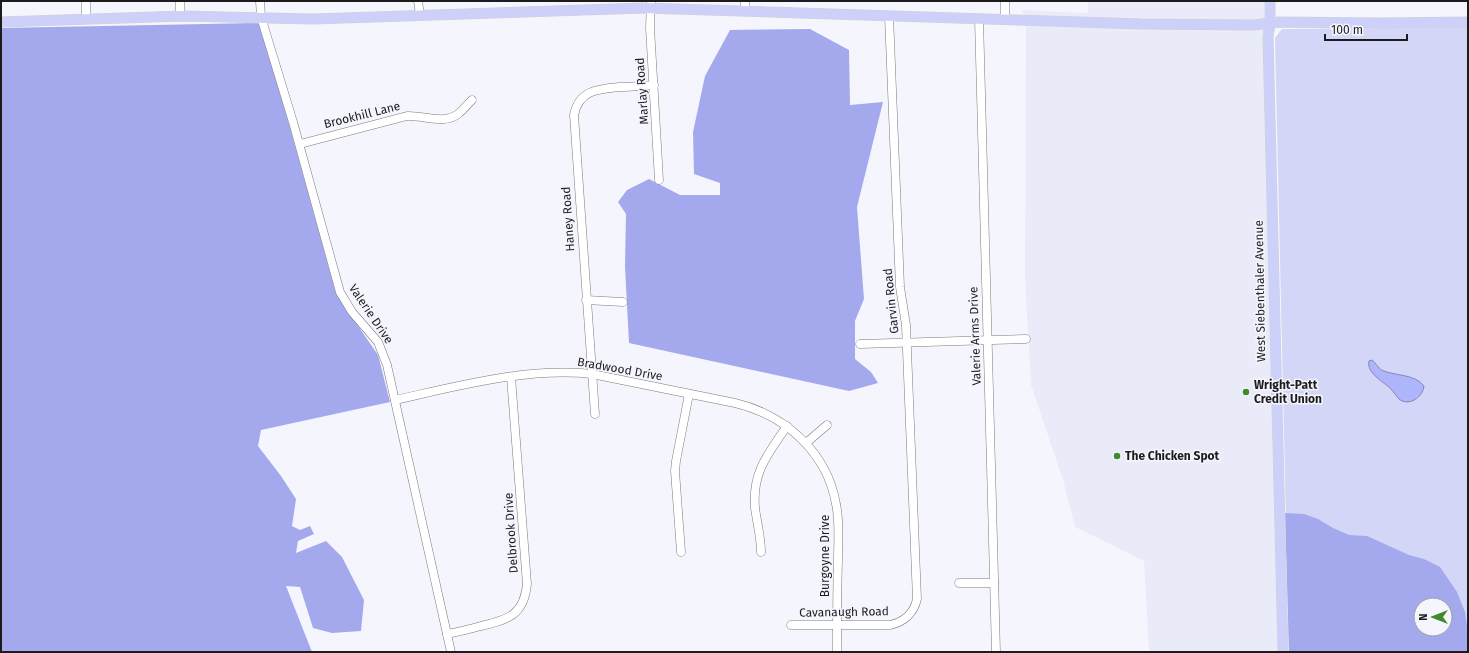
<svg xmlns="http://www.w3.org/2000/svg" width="1469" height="653" viewBox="0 0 1469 653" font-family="'Fira Sans',sans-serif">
<rect width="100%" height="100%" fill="#f5f6fd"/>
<path fill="#e9ebf9" d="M1088,1h176l14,651h-129l-5,-91 -69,-34 -12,-47 -32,-95 -6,-107 1,-258 -4,-10 66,3z"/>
<path fill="#d3d6f7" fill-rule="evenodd" d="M1468,27v625h-179l-14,-614 7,-9zM1421,605h24v24h-24z"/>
<g fill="#a4a9ee" fill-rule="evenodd">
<path d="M261,23l75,271 42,61 12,47 -129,28 -3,16 23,30 15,23 -4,27 8,4 10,-4 4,8 -16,7 -2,12 30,-12 16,16 22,43 -3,31 -29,2 -19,-5 -13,-41 -14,-1 26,66h-311v-624z"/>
<path d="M810,29l39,21 1,55 33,-3 -26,105 7,92 -9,22v38l16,13 7,11 -29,8 -220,-48 -4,-76 1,-53 -8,-12 9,-12 22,-11 31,16h40v-12l-26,-9 -1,-42 12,-56 25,-46z"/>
<path d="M1285,513l19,1 14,5 15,9 16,7 18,1 42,19 15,4 16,8 17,25 8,20 2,15 1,1v24h-179zM1421,605h24v24h-24z"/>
</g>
<path fill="#afb5fb" stroke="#8387b9" d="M1372,360c4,3 7,10 12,11 12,5 31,3 40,15 -1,11 -15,21 -25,13 -3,-3 -5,-7 -8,-10 -7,-7 -25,-16 -22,-28z"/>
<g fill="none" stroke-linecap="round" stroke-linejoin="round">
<defs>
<g id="minor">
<path d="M180,1v15"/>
<path d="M260,1l1,16 32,105 47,170 12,20 26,30 9,23 64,287"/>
<path d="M418,1l2,14"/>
<path d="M651,1l-1,27 9,152"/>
<path d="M1005,1v18"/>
<path d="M745,11v-10"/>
<path d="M86,19v-18"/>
<path d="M979,19l17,633"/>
<path d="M300,144l107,-28c16,-1 37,9 51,-2 5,-4 9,-9 14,-14"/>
<path d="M586,300l37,2"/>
<path d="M860,344l166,-5"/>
<path d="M395,400c63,-14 132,-33 197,-26l143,29c50,12 92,49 101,101 4,18 2,38 2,57 -1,30 -1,61 -1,91"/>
<path d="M595,414l-21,-299c5,-25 24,-26 45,-28 12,0 23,-1 35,-2"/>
<path d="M806,443l21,-18"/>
<path d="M681,552l-6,-81 1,-10 13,-67"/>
<path d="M761,552c0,-15 -4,-29 -6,-44 -3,-36 13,-54 32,-82"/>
<path d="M959,583h35"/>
<path d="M791,625h99c14,-3 24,-12 27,-26l-11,-274 -6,-38 -11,-271"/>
<path d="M447,634c11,-2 23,-5 34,-8 27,-6 43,-11 46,-42l-16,-207"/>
</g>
<g id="major">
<path d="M1270,1v22l-2,14 15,615"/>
<path d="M1,22l183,-6 129,3 331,-11 498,16 111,1 26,-3 103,1 86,-1"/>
</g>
</defs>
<use href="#minor" stroke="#797a80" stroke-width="9"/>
<use href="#major" stroke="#d2d2d2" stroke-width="11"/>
<use href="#minor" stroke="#fff" stroke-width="8"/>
<use href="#major" stroke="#cdd0f8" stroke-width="10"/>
</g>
<g fill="#42882d" stroke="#f5f6fd" stroke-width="1.5">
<circle cx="1246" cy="392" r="4"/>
<circle cx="1117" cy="456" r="4"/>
</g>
<g text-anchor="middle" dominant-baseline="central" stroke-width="3" stroke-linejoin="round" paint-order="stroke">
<g font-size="12" fill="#1c1c1e" stroke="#f5f6fd">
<text transform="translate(642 91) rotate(-94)">Marlay Road</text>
<text transform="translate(362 115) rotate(-14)">Brookhill Lane</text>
<text transform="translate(568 219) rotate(-94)">Haney Road</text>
<text transform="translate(1260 291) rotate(-91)">West Siebenthaler Avenue</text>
<text transform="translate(891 301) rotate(-96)">Garvin Road</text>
<text transform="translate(371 314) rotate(56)">Valerie Drive</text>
<text transform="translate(975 336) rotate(-92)">Valerie Arms Drive</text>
<text transform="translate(620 369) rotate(10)">Bradwood Drive</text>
<text transform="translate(511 533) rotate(-94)">Delbrook Drive</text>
<text transform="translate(825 556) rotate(-90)">Burgoyne Drive</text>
<text transform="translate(844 612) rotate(-1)">Cavanaugh Road</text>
</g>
<g font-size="12" font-weight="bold" fill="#1c1c1e" stroke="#f5f6fd" text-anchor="start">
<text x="1254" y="385">Wright-Patt<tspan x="1254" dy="14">Credit Union</tspan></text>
<text x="1125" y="456">The Chicken Spot</text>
</g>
</g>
<rect width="1469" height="653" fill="none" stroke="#1c1c1e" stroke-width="4"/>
<g transform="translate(1433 617) rotate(270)"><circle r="19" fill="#f5f6fd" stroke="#9e9fa4"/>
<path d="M0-3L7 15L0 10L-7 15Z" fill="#42882d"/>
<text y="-6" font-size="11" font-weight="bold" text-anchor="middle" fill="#1c1c1e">N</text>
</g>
<path d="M1325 34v6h82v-6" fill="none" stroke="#1c1c1e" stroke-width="2"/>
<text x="1331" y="34" font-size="12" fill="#1c1c1e" stroke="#f5f6fd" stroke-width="3" paint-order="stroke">100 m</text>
</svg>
